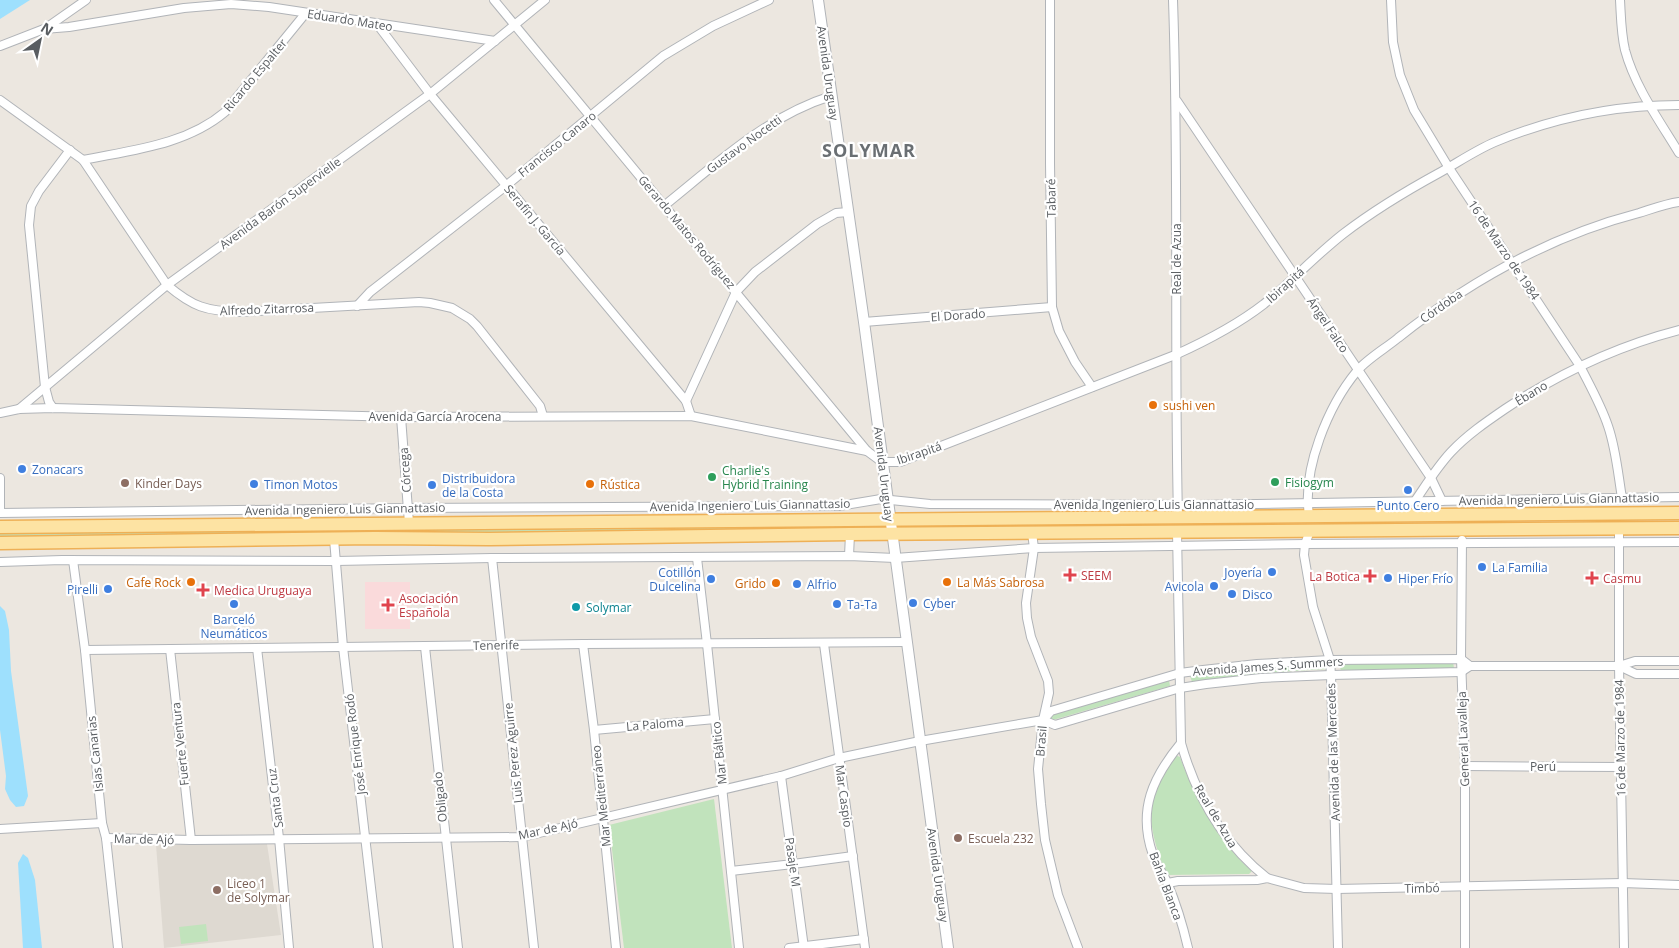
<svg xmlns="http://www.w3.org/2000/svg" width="1679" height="948" viewBox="0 0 1679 948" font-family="'Open Sans',sans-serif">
<rect width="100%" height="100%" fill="#ece7e0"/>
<path fill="#ded9d1" d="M267,844l14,91 -117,13 -8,-103z"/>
<rect fill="#fadadb" x="365" y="582" width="45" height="47"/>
<g fill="#c1e3bc">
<path d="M878,523v4l-192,5 -686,5v-6z"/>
<path d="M1453,662l1,6 -113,3 -2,-8z"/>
<path d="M1326,663l1,6 -64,4 -71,9 -2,-6 70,-8z"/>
<path d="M1169,680l1,6 -117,34 -3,-2 3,-4z"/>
<path d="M1175,755l5,2c15,41 38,85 72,114l-3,3 -83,1c-10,-28 -21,-56 -11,-86 5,-12 13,-23 20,-34z"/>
<path d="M714,799l18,149h-108l-15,-123z"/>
<path d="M206,924l2,17 -27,3 -2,-17z"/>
</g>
<g fill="#9ee0fd">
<path d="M0,0h30l-30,19z"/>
<path d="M0,606l5,5 4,19 2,41 17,125 -4,10 -8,1 -6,-7 -5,-11 1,-13 -6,-46z"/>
<path d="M23,854l5,4 7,22 7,68h-19l-5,-85z"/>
</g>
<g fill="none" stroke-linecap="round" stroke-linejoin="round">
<defs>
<g id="minor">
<path d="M494,0l373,451 15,11h18l275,-107c31,-14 62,-30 89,-51 27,-22 51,-48 79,-70 30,-23 63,-43 96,-61 18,-10 37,-23 56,-31 58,-24 121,-37 184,-37"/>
<path d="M1050,0v163l2,144 7,24 16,31 17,25"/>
<path d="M1173,0c6,172 1,345 5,517"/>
<path d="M1391,0l2,42 7,33 14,35 35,58 131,198c10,20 21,39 28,60 8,23 10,48 14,72"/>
<path d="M1620,0c1,17 1,33 5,50 10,37 34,70 54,103"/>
<path d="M377,24l53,70 256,307 5,15"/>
<path d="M46,28l40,-28"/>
<path d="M0,46l44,-17 25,-2 115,-19 47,-4 38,3 226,34"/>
<path d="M0,100l83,60 84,125c26,22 39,26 73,27l179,-10 11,1 22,5 18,11 7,7 63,80 3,10"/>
<path d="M1177,101l254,377 11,23"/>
<path d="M83,160c49,-10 103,-15 142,-48l80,-98"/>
<path d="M665,205c51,-41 102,-89 166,-109"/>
<path d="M357,306l13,-14 137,-107 156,-129 50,-30 56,-26"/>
<path d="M864,322l188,-15"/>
<path d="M686,401l50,-109 19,-20 62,-48 19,-11 12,-1"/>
<path d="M53,408l-4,-6 -4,-15 -16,-162 2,-19 8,-15 31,-41"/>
<path d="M19,409l148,-124 263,-191 115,-94"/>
<path d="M0,413l19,-4 34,-1 348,9 290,-1 176,35"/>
<path d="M401,417l8,106"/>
<path d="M0,478v32"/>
<path d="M1415,501c11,-16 22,-34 36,-49 16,-17 35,-30 54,-43 53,-35 112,-63 174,-79"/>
<path d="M0,513l408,-5 431,-2 42,-7 49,5 266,1 483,-8"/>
<path d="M1309,515c-7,-46 19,-109 48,-144 10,-12 29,-23 41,-33 72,-57 152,-102 241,-125 13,-4 26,-9 40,-11"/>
<path d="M1619,528v138l5,282"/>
<path d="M1310,531l-5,13 -1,11 9,52 17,53 1,15 7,273"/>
<path d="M1177,532l4,211c15,53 43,101 86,135"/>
<path d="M1032,533l2,15 -8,55 1,15 4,19 17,44 1,12 -6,27 -5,49 3,35 4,36 13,55 20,53"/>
<path d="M334,539l9,108 35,301"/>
<path d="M1462,540l-1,119 4,107v182"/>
<path d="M849,556l1,-22"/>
<path d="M492,558l42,390"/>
<path d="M697,558l10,86 32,304"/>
<path d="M73,560l12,90 17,173 4,15 12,110"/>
<path d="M0,562l62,-2 274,1 156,-3 357,-2 46,2 139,-10 271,-4 374,-2"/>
<path d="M583,644l11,86 22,218"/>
<path d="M824,644l41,304"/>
<path d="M425,647l33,301"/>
<path d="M257,648l22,190 10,110"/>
<path d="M170,649l21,191"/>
<path d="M85,650l498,-6 323,-2"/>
<path d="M1619,666l17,8h43"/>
<path d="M1043,720l8,-9 129,-38 23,-3 54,-6 73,-4 131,-1 9,7"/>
<path d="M594,730l121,-11"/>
<path d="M1181,743c-28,34 -44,67 -28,112 3,10 10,18 14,27 9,21 16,44 21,66"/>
<path d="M1465,766l156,1"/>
<path d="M781,776l23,172"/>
<path d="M0,829l102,-6"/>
<path d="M106,838l85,2 331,-3 259,-61 58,-18 81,-17 123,-21 12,5 125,-37 26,-4 55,-6 70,-3 130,-3 9,-6h149l16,-5h44"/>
<path d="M731,871l62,-7 60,-8"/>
<path d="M1168,883l10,-2 79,-1 10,-2 37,10 33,1 286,-6 56,2"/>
<path d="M789,948l75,-9"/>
</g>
<path id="tertiary" d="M818,0l46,322 84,626"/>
<g id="primary">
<path d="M0,527l1679,-14"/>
<path d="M0,543l375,-5 114,1 361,-5 829,-6"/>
</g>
</defs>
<use href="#minor" stroke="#b1b4b8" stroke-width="10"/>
<use href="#tertiary" stroke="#b1b4b8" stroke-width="12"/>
<use href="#primary" stroke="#eeb056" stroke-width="15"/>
<use href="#minor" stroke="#fff" stroke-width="8"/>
<use href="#tertiary" stroke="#fff" stroke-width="10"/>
<use href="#primary" stroke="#fde3a3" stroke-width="12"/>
</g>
<g fill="#e8710a" stroke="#fff" stroke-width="2">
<circle cx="1153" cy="405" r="5"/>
<circle cx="590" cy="484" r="5"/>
<circle cx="191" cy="582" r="5"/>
<circle cx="947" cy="582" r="5"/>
<circle cx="776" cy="583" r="5"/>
</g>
<g fill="#3f7fe0" stroke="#fff" stroke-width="2">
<circle cx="22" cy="469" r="5"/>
<circle cx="254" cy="484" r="5"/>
<circle cx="432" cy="485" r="5"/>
<circle cx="1408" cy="490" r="5"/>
<circle cx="1482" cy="567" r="5"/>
<circle cx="1272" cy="572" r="5"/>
<circle cx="1388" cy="578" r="5"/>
<circle cx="711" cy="579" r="5"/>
<circle cx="797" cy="584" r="5"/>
<circle cx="1214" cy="586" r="5"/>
<circle cx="108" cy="589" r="5"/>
<circle cx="1232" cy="594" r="5"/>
<circle cx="913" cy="603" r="5"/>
<circle cx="234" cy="604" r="5"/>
<circle cx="837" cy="604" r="5"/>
</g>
<g fill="#2e9e5b" stroke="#fff" stroke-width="2">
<circle cx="712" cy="477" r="5"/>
<circle cx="1275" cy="482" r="5"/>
</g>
<g fill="#8d6e63" stroke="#fff" stroke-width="2">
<circle cx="125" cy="483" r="5"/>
<circle cx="958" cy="838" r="5"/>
<circle cx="217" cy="890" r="5"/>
</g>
<g fill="#e0444e" stroke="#fff" stroke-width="2">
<path d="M1067.5 567.5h5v5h5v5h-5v5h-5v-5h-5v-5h5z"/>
<path d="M1367.5 568.5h5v5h5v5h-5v5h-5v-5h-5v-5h5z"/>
<path d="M1589.5 570.5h5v5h5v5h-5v5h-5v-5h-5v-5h5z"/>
<path d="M200.5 582.5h5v5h5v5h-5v5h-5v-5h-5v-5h5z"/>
<path d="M385.5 597.5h5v5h5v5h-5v5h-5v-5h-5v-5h5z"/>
</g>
<circle fill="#0f9aa8" stroke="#fff" stroke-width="2" cx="576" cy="607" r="5"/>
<g text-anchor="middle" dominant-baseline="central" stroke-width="4.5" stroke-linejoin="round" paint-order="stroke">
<g font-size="12" fill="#595d61" stroke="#fff">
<text transform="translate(350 20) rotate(9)">Eduardo Mateo</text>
<text transform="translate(828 73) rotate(82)">Avenida Uruguay</text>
<text transform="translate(255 75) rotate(-50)">Ricardo Espalter</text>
<text transform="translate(557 144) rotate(-39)">Francisco Canaro</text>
<text transform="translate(744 144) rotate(-36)">Gustavo Nocetti</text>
<text transform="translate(1051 198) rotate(-91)">Tabaré</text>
<text transform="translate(280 203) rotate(-36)">Avenida Barón Supervielle</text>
<text transform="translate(535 220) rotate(50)">Serafín J. García</text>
<text transform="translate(687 232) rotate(50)">Gerardo Matos Rodríguez</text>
<text transform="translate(1504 250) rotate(56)">16 de Marzo de 1984</text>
<text transform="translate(1176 259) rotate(-90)">Real de Azua</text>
<text transform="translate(1285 285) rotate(-42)">Ibirapitá</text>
<text transform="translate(1441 306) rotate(-35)">Córdoba</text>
<text transform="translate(267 309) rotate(-2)">Alfredo Zitarrosa</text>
<text transform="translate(958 315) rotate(-4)">El Dorado</text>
<text transform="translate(1328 325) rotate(56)">Ángel Falco</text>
<text transform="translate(1531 393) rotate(-31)">Ébano</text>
<text x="435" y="416">Avenida García Arocena</text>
<text transform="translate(919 453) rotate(-19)">Ibirapitá</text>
<text transform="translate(405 470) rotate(-94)">Córcega</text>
<text transform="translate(884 474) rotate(83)">Avenida Uruguay</text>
<text transform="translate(1559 499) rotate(-1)">Avenida Ingeniero Luis Giannattasio</text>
<text x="1154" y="504">Avenida Ingeniero Luis Giannattasio</text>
<text transform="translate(750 505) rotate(-1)">Avenida Ingeniero Luis Giannattasio</text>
<text transform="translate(345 509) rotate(-1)">Avenida Ingeniero Luis Giannattasio</text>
<text transform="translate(496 645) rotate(-1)">Tenerife</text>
<text transform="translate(1268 666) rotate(-4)">Avenida James S. Summers</text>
<text transform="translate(655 724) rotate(-5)">La Paloma</text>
<text transform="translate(1620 738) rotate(-91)">16 de Marzo de 1984</text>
<text transform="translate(1463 739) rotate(-92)">General Lavalleja</text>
<text transform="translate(1041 741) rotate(-85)">Brasil</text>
<text transform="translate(180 744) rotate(-96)">Fuerte Ventura</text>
<text transform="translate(355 744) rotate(-97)">José Enrique Rodó</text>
<text transform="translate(1333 752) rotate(-92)">Avenida de las Mercedes</text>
<text transform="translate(513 753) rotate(-96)">Luis Perez Aguirre</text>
<text transform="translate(719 753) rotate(-96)">Mar Báltico</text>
<text transform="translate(95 754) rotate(-96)">Islas Canarias</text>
<text x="1543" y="766">Perú</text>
<text transform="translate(601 796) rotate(-96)">Mar Mediterráneo</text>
<text transform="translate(844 796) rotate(82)">Mar Caspio</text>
<text transform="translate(440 797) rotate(-96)">Obligado</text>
<text transform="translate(275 798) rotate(-97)">Santa Cruz</text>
<text transform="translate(1216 816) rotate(59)">Real de Azua</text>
<text transform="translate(548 829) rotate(-12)">Mar de Ajó</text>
<text transform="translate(144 839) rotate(1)">Mar de Ajó</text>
<text transform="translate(793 862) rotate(82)">Pasaje M</text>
<text transform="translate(938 875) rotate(82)">Avenida Uruguay</text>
<text transform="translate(1166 886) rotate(69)">Bahía Blanca</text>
<text transform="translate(1422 888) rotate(-1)">Timbó</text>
</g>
<g font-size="12" fill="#c56008" stroke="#fff" text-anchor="start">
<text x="1163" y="405">sushi ven</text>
<text x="600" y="484">Rústica</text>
<text x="181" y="582" text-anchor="end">Cafe Rock</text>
<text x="957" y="582">La Más Sabrosa</text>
<text x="766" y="583" text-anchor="end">Grido</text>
</g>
<g font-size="12" fill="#366cbe" stroke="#fff" text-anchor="start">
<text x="32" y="469">Zonacars</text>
<text x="442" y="478">Distribuidora<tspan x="442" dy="14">de la Costa</tspan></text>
<text x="264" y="484">Timon Motos</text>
<text x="1408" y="505" text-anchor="middle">Punto Cero</text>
<text x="1492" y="567">La Familia</text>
<text x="701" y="572" text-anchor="end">Cotillón<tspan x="701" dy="14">Dulcelina</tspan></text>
<text x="1262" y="572" text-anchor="end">Joyería</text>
<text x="1398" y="578">Hiper Frío</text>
<text x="807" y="584">Alfrio</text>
<text x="1204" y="586" text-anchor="end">Avicola</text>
<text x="98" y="589" text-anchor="end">Pirelli</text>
<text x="1242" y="594">Disco</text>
<text x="923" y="603">Cyber</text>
<text x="847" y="604">Ta-Ta</text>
<text x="234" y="619" text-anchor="middle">Barceló<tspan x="234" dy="14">Neumáticos</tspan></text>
</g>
<g font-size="12" fill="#27864d" stroke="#fff" text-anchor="start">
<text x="722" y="470">Charlie's<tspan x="722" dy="14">Hybrid Training</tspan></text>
<text x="1285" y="482">Fisiogym</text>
</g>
<g font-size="12" fill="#785e54" stroke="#fff" text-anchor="start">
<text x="135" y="483">Kinder Days</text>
<text x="968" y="838">Escuela 232</text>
<text x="227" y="883">Liceo 1<tspan x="227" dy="14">de Solymar</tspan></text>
</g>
<g font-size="12" fill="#be3a42" stroke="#fff" text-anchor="start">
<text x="1081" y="575">SEEM</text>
<text x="1360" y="576" text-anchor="end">La Botica</text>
<text x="1603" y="578">Casmu</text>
<text x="214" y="590">Medica Uruguaya</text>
<text x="399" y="598">Asociación<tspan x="399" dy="14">Española</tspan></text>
</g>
<g font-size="12" fill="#0d838f" stroke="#fff" text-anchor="start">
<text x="586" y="607">Solymar</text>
</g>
<g font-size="18" font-weight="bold" letter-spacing="1" fill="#6a6f73" stroke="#fff">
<text x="869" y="150">SOLYMAR</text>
</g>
</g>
<g transform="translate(40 40) rotate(33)" stroke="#ffffff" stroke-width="4" paint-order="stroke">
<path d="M0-4L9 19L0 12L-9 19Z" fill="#595d61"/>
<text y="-8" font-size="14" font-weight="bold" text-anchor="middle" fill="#595d61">N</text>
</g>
</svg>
